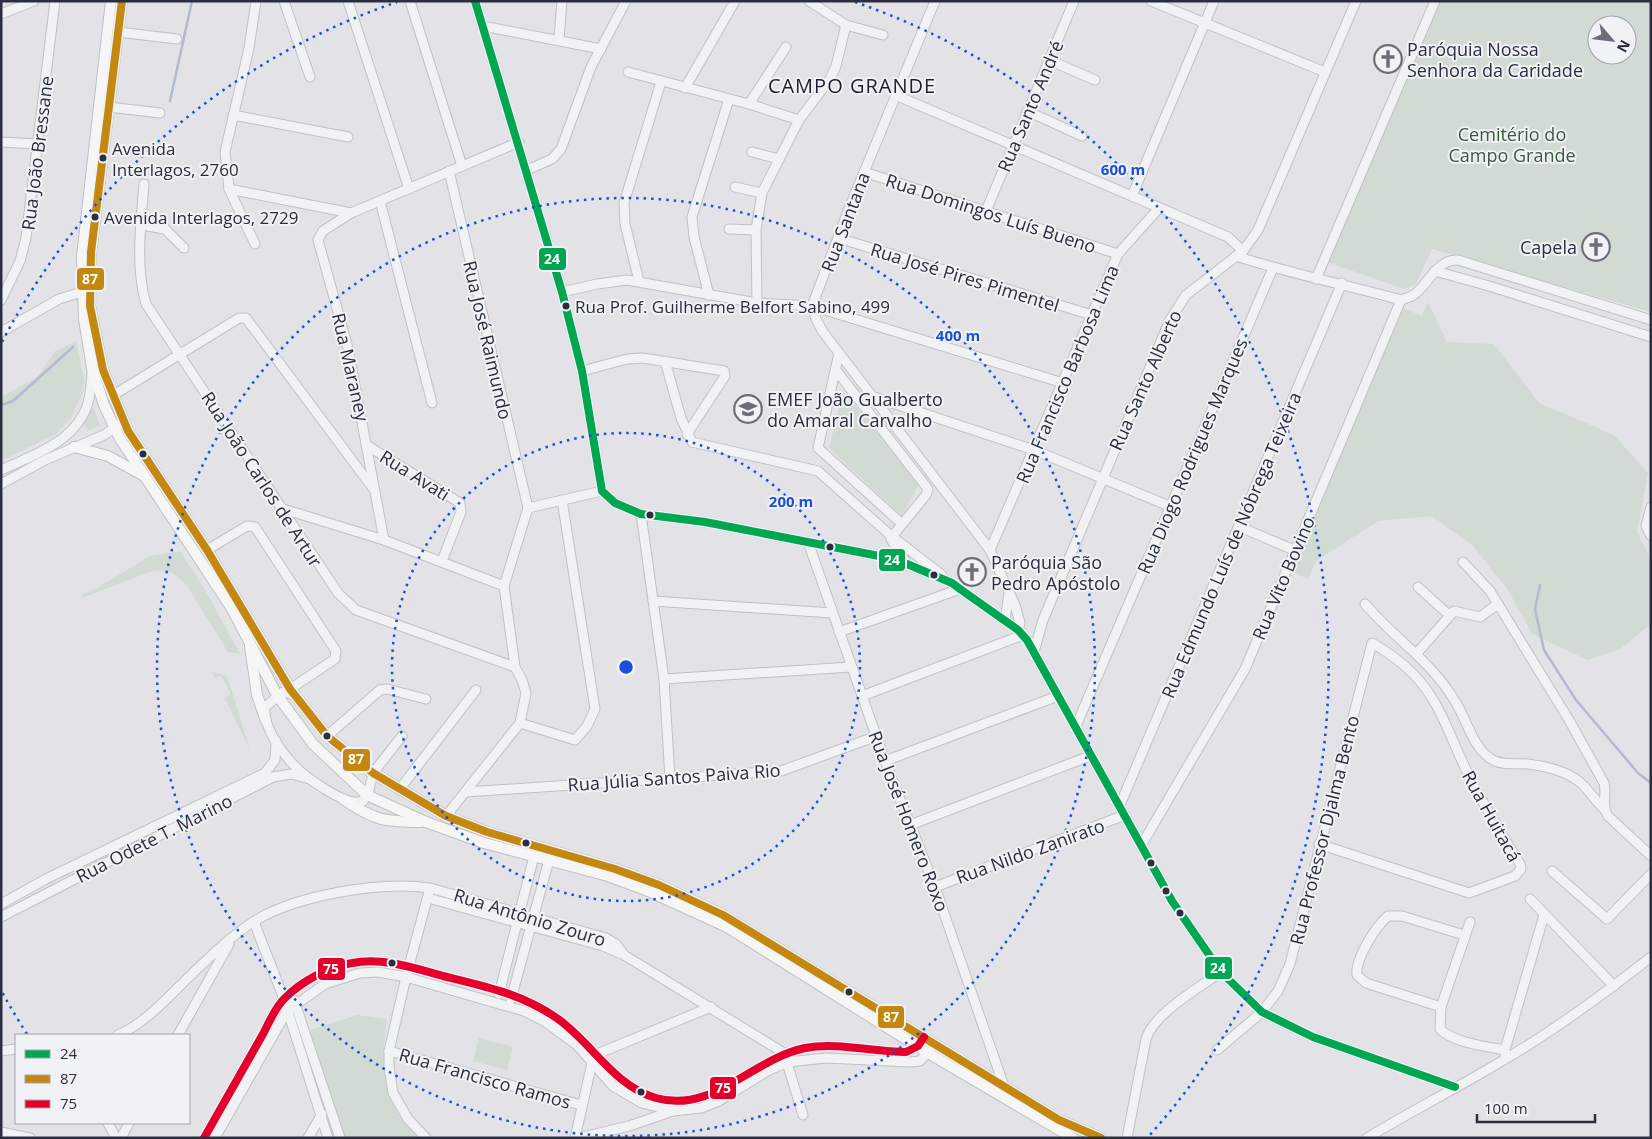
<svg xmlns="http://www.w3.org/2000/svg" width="1652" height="1139" viewBox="0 0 1652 1139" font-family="'Open Sans',sans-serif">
<rect width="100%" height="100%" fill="#e3e3e7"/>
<g fill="#d1dad3" fill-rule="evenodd">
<path d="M1440,1h211v311l-219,-63 -17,36 -11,4 -80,-28zM1597,25h30v30h-30z"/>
<path d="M1428,302l19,40 47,2 45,59 75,32 34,38 -11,59 14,28v64l-31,25 -32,11 -56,-26 -24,-44 -35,-44 -41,-30 -54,5 -62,40 -8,18 -20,-9 115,-262 19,8z"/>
<path d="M76,341l8,37 -1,14 -12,26 -15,16 -55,27v-64l37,-20 17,-26z"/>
<path d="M843,391l76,93 -17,32 -73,-68z"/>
<path d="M90,408l5,3 5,15 -11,4 -7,-7z"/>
<path d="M180,551l25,39 35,64 -12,-2 -42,-68 -15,-12 -15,-2 -12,4 -62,24v-3l15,-7 53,-32z"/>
<path d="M213,672l14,4 23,74 -25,-52 6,-4 -10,-18 -6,2z"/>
<path d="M357,1015l30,4c-7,49 -7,82 31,119h-74l-34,-108z"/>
<path d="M479,1038l34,9 -6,23 -34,-9z"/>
</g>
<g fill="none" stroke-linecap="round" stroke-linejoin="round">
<g stroke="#b3bad0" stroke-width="2.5">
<path d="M170,101l22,-100"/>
<path d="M1,405l12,-4 60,-54"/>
<path d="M1540,585l-5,24 9,41 32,50 62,73 13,10"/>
</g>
<defs>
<g id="minor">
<path d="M284,1l26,76"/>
<path d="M348,1l61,188"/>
<path d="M410,1l52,165"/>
<path d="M475,1l87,291 20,79 20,120 13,12 26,11 64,8 174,34 28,8 45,19 8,6 58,41 9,10 145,261 49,71 41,40 51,25 142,50"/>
<path d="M809,1l37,24 37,10"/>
<path d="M935,1l-85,205 -38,100 4,13 7,13 167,218 25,55 5,18 -2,7"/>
<path d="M1151,1l174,71"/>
<path d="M1,14l33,-13"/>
<path d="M483,26l118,23"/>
<path d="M118,32l59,7"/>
<path d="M559,39l3,-38"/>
<path d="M1049,60l46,20"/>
<path d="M628,72l121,32 50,16"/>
<path d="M685,88l50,-87"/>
<path d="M895,95l333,142 15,14"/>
<path d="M749,104l37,-57"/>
<path d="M109,107l51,6"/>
<path d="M1027,111l55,25"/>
<path d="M233,115l115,22"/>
<path d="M1,142l37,2"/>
<path d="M752,152l27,7"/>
<path d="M527,170l25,-11 9,-10 30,-82 35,-66"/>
<path d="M449,171l79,337"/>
<path d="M864,172l254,82"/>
<path d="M144,184c-3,38 -9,83 2,120l192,289 18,17 159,57"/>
<path d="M735,187l27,6"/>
<path d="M229,189l122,24 168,-71"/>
<path d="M1132,196l82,-195"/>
<path d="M380,201l52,202"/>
<path d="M986,211l88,-210"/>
<path d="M351,213l-28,18 -5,9 30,108 36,192"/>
<path d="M141,225l24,4 19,19"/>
<path d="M729,229l27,1"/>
<path d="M838,238l254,77"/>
<path d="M255,244l-26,-55 -4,-37 24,-104 7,-47"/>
<path d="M1236,256c55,18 111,29 165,44 5,-2 11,-3 15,-7 12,-10 23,-35 42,-33l193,60"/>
<path d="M1435,271l54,15 162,51"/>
<path d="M1316,279l119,-278"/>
<path d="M639,281l-14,-57 -1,-21 37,-121"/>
<path d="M562,292l35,-8 30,-4 130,23 55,3 251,77"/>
<path d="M709,295l-15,-58 -2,-20 37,-118"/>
<path d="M1,300l19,-39 6,-23 29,-237"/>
<path d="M757,303l-1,-73 6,-37 37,-73 31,-41 6,-13 10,-41"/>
<path d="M1,332l58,-33 23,-7"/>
<path d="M839,353l-21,95 84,76"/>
<path d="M665,361l16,57 11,24 126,29 71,63 53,41"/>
<path d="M836,370l92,119 -2,6 -35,43"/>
<path d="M582,371l45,-12 16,-1 81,13 1,5 -38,58"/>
<path d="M112,396l127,-78h7l129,173"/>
<path d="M874,397l160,53 135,56"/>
<path d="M368,446l92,57 1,9 -19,49"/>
<path d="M1,470c33,-15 73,-28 86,-64 4,-11 4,-24 5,-35"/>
<path d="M1,484l44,-24 59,-25 19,-13"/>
<path d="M1651,507l-5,19 5,10"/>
<path d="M280,508l104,32 120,46"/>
<path d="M641,514l23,165 6,100"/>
<path d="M1240,527l54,23"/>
<path d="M891,539l16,25"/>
<path d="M808,542l77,219 50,126 71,205"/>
<path d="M207,550l40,-24 8,1 81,124 -1,8 -45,30"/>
<path d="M990,550l128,-296 41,-46"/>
<path d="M1463,562l27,29 79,129 35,63c3,11 -3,22 4,33l43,40"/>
<path d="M1418,587l31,28"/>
<path d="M653,601l179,12"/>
<path d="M1365,604c29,34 67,58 90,97 12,19 17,45 36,58 11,7 25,4 37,5 18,2 43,8 56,22 7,8 13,16 20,23"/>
<path d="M1005,620l4,-26"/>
<path d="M839,632l121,-43"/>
<path d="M1034,652l9,-32 127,-300 16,-25 57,-44 15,-21 98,-229"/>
<path d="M1417,653l37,-42 26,6 18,-13"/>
<path d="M664,679l187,-12"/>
<path d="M294,695l-11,-3 -18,15c-2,19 14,41 26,55 11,13 55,46 72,39l6,-11 4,-17 29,-37"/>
<path d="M862,696l161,-61"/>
<path d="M520,723l55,17 12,-14 8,-17 -33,-209"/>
<path d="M1076,726l197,-458"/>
<path d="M327,736l53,-46 7,-1 39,10"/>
<path d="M885,761l173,-65"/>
<path d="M399,790l77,-100"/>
<path d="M466,792l315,-21 96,-35"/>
<path d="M1120,805l222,-522"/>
<path d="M446,816l74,-93 6,-30 -4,-13 -7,-13 -11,-81 24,-78 74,-17"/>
<path d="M910,825l180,-69"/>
<path d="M1142,844l103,-175 156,-369"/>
<path d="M1552,871l55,48 44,-45"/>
<path d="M935,887l190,-72"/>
<path d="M428,898l175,48 21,9 160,98 19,62"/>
<path d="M1530,899l84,87"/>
<path d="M1,904l45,-25 219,-106 10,-13 1,-19"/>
<path d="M1,917l272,-140 18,-3 19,5"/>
<path d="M254,922l30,77 44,139"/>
<path d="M1470,922l-29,85 -1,22c11,13 48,18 65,21"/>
<path d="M499,994l35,-138"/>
<path d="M511,999l38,-139"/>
<path d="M294,1000l46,138"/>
<path d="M1441,1007l-75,-24 -9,-8c-2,-16 19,-49 31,-59h14l62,19"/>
<path d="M118,1035c28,-12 52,-40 74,-61 19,-18 38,-37 61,-52 42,-27 128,-41 177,-34l176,50 10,6 8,11"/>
<path d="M178,1035l51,-91"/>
<path d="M1217,1050l45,-38 16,-21 12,-27 82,-321c65,37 68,74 98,135 15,30 33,58 50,86l1,5 -6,7 -46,17 -150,-49"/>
<path d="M1,1051l15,-2"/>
<path d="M389,1051l192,54"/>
<path d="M1506,1056l-1,-6 39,-135"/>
<path d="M108,1123l8,15"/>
<path d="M1,1132l29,6"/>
<path d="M121,1138l8,-15"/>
<path d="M204,1138c20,-35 39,-69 59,-104 6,-11 12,-27 22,-36 17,-17 43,-31 67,-35 31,-6 62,5 91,13 41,10 80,18 115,43 34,24 56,67 98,79 57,16 96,-39 149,-50 33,-6 68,4 101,4l12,-6 3,-5"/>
<path d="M215,1138l72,-127 38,-27 35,-11 18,-1 28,5 118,34 20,10 33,24 36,41 29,17 31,8 28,-3 18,-7 50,-31 19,-8 38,-4 84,4 10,-1 12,-13"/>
<path d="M308,1138l14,-24"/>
<path d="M426,1138l-18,-19 -15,-26 -4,-26v-16l17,-74 23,-85"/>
<path d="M575,1138l17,-75 5,-9 114,-47"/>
<path d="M579,1138l50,-12 44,-15"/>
<path d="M1127,1138l19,-99c8,-26 53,-51 75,-67"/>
<path d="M1367,1138c46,-28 94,-52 140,-80 51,-30 98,-65 144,-101"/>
</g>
<g id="major">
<path d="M111,1l-29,255 2,63 8,49 12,37 15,32 113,172 45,86 36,49 54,51 59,27 58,21 124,33 38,14 81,37 201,126 145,85"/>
<path d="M122,1l-31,251 -1,54 13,64 25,61 79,119 83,139 37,47 46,37 73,43 41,16 128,37 44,16 64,30 336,205 42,18"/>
<path d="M74,447l34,9 36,20"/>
<path d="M250,646l7,49 9,26"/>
<path d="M343,799c31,21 41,23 78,23"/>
</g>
</defs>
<use href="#minor" stroke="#c1c1c5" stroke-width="11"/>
<use href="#major" stroke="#bfc0c4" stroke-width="12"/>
<use href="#minor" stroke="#f1f2f4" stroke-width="9"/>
<use href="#major" stroke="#f6f6f6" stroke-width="10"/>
<defs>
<path id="bus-1" d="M475,1l87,291 20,79 20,120 13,12 26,11 64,8 174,34 28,8 45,19 8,6 58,41 9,10 145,261 49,71 41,40 51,25 142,50"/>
<path id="bus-2" d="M122,1l-31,251 -1,54 13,64 25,61 79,119 83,139 37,47 46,37 73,43 41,16 128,37 44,16 64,30 336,205 42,18"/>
<path id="bus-3" d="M204,1138c20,-35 39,-69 59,-104 6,-11 12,-27 22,-36 17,-17 43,-31 67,-35 31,-6 62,5 91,13 41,10 80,18 115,43 34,24 56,67 98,79 57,16 96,-39 149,-50 33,-6 68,4 101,4l12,-6 6,-9"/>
</defs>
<use href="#bus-1" stroke="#f0f2f6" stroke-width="11"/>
<use href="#bus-2" stroke="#f0f2f6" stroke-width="11"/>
<use href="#bus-3" stroke="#f0f2f6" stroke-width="11"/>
<use href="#bus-1" stroke="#00a651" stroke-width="8"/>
<use href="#bus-2" stroke="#c48810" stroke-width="8"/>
<use href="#bus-3" stroke="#e4002b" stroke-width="8"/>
</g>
<g fill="none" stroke="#1d4ed8" stroke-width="2.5" stroke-dasharray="2.5 5">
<circle cx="626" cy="667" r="234"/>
<circle cx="626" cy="667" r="469"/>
<path d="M27 1034A703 703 0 0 1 2 992M2 342A703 703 0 0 1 397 2M855 2A703 703 0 0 1 1148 1137"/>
</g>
<defs>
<symbol id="church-ring" viewBox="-11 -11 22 22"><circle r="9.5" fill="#f0f2f6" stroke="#6b6d7a" stroke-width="1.5"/><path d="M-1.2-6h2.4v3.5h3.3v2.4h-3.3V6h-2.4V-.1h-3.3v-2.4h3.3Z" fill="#6b6d7a"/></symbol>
<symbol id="school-ring" viewBox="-11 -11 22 22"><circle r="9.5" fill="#f0f2f6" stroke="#6b6d7a" stroke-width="1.5"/><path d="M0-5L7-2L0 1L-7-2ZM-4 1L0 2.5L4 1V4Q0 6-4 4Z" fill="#6b6d7a"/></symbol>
</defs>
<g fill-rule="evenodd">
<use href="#church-ring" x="1372" y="43" width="32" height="32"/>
<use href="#church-ring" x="1580" y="231" width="32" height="32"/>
<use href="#school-ring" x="732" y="393" width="32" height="32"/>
<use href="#church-ring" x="956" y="556" width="32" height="32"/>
</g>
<g fill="#2b2e3f" stroke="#f0f2f6" stroke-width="2">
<circle cx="103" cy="158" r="4.5"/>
<circle cx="95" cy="217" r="4.5"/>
<circle cx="566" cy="306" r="4.5"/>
<circle cx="143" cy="454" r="4.5"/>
<circle cx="650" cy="515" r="4.5"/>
<circle cx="830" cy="547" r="4.5"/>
<circle cx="934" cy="575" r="4.5"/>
<circle cx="327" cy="736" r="4.5"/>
<circle cx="526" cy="843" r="4.5"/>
<circle cx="1151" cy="863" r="4.5"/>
<circle cx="1166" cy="891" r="4.5"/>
<circle cx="1180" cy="913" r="4.5"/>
<circle cx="392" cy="963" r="4.5"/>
<circle cx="849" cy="992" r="4.5"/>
<circle cx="641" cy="1092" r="4.5"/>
</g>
<g text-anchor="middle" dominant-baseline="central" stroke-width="4" stroke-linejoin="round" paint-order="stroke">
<g font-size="17" fill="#2b2e3f" stroke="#f0f2f6" text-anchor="start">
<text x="112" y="148">Avenida<tspan x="112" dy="21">Interlagos, 2760</tspan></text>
<text x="104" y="217">Avenida Interlagos, 2729</text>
<text x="575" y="306">Rua Prof. Guilherme Belfort Sabino, 499</text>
</g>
<g font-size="18" fill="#2b2e3f" stroke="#f0f2f6" text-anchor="start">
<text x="1407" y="49">Paróquia Nossa<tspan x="1407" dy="21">Senhora da Caridade</tspan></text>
<text x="1577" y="247" text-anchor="end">Capela</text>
<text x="767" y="399">EMEF João Gualberto<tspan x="767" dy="21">do Amaral Carvalho</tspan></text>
<text x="991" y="562">Paróquia São<tspan x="991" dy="21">Pedro Apóstolo</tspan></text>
</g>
<g font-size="18" fill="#2b2e3f" stroke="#f0f2f6">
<text transform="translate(1030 106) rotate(-67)">Rua Santo André</text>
<text transform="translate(37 153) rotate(-83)">Rua João Bressane</text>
<text transform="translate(991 213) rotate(18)">Rua Domingos Luís Bueno</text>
<text transform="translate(845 222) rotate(-69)">Rua Santana</text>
<text transform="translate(965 277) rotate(17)">Rua José Pires Pimentel</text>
<text transform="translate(488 340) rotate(77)">Rua José Raimundo</text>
<text transform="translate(351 367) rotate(77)">Rua Maraney</text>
<text transform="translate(1067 374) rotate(-67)">Rua Francisco Barbosa Lima</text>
<text transform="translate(1145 380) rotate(-66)">Rua Santo Alberto</text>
<text transform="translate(1192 456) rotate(-67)">Rua Diogo Rodrigues Marques</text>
<text transform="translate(415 475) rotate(32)">Rua Avati</text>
<text transform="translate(262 479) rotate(57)">Rua João Carlos de Artur</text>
<text transform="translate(1231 545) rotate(-67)">Rua Edmundo Luís de Nóbrega Teixeira</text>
<text transform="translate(1283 578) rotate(-67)">Rua Vito Bovino</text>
<text transform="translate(674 777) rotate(-4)">Rua Júlia Santos Paiva Rio</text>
<text transform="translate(1492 816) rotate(61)">Rua Huitacá</text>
<text transform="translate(909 821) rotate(69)">Rua José Homero Roxo</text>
<text transform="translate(1324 830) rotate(-76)">Rua Professor Djalma Bento</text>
<text transform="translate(154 838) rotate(-27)">Rua Odete T. Marino</text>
<text transform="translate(1030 851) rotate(-20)">Rua Nildo Zanirato</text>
<text transform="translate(530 917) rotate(17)">Rua Antônio Zouro</text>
<text transform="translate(485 1078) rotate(16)">Rua Francisco Ramos</text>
</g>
<g font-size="18" fill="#395a3a" stroke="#f0f2f6">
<text x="1512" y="134">Cemitério do<tspan x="1512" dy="21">Campo Grande</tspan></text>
</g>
<g font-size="20" letter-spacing="1" fill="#1d1f30" stroke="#f0f2f6">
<text x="852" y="85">CAMPO GRANDE</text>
</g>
</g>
<circle cx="626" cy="667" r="8" fill="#1d4ed8" stroke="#f0f2f6" stroke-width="2.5"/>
<g font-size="15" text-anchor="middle" font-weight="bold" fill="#1d4ed8" stroke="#f0f2f6" stroke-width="4" stroke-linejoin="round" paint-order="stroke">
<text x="1123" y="175">600 m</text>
<text x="958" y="341">400 m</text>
<text x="791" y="507">200 m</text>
</g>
<g stroke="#f0f2f6" stroke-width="2">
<rect x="538" y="247" width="29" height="24" rx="5" fill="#00a651"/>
<rect x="76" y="267" width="29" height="24" rx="5" fill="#c48810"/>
<rect x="878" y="548" width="28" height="24" rx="5" fill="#00a651"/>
<rect x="342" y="748" width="29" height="24" rx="5" fill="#c48810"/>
<rect x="1204" y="956" width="29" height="24" rx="5" fill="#00a651"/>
<rect x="317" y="957" width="29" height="24" rx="5" fill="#e4002b"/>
<rect x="877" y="1005" width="28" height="24" rx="5" fill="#c48810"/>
<rect x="709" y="1076" width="28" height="24" rx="5" fill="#e4002b"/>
</g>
<g font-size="14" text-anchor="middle" font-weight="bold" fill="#fff">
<text x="552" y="264">24</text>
<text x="90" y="284">87</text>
<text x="892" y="565">24</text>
<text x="356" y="764">87</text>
<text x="1218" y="973">24</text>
<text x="331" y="974">75</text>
<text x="891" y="1022">87</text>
<text x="723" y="1093">75</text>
</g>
<rect width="1652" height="1139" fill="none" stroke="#2b2e3f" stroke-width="5"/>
<rect x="15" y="1034" width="175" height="90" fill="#f0f2f6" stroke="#a1a4ad"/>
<rect x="25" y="1050" width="25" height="8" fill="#00a651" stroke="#a1a4ad"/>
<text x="60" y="1059" font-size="15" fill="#2b2e3f">24</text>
<rect x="25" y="1075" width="25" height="8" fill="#c48810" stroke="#a1a4ad"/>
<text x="60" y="1084" font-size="15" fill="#2b2e3f">87</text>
<rect x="25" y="1100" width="25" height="8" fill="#e4002b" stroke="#a1a4ad"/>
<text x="60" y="1109" font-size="15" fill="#2b2e3f">75</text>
<g transform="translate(1612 40) rotate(118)"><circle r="24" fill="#f0f2f6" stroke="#a1a4ad"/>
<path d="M0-4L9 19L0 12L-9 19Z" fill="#6b6d7a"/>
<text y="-8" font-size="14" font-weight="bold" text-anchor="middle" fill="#2b2e3f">N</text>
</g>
<path d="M1477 1114v8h118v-8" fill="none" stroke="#2b2e3f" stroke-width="2.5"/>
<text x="1484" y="1114" font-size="15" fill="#2b2e3f" stroke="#f0f2f6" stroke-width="4" paint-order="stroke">100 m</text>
</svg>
